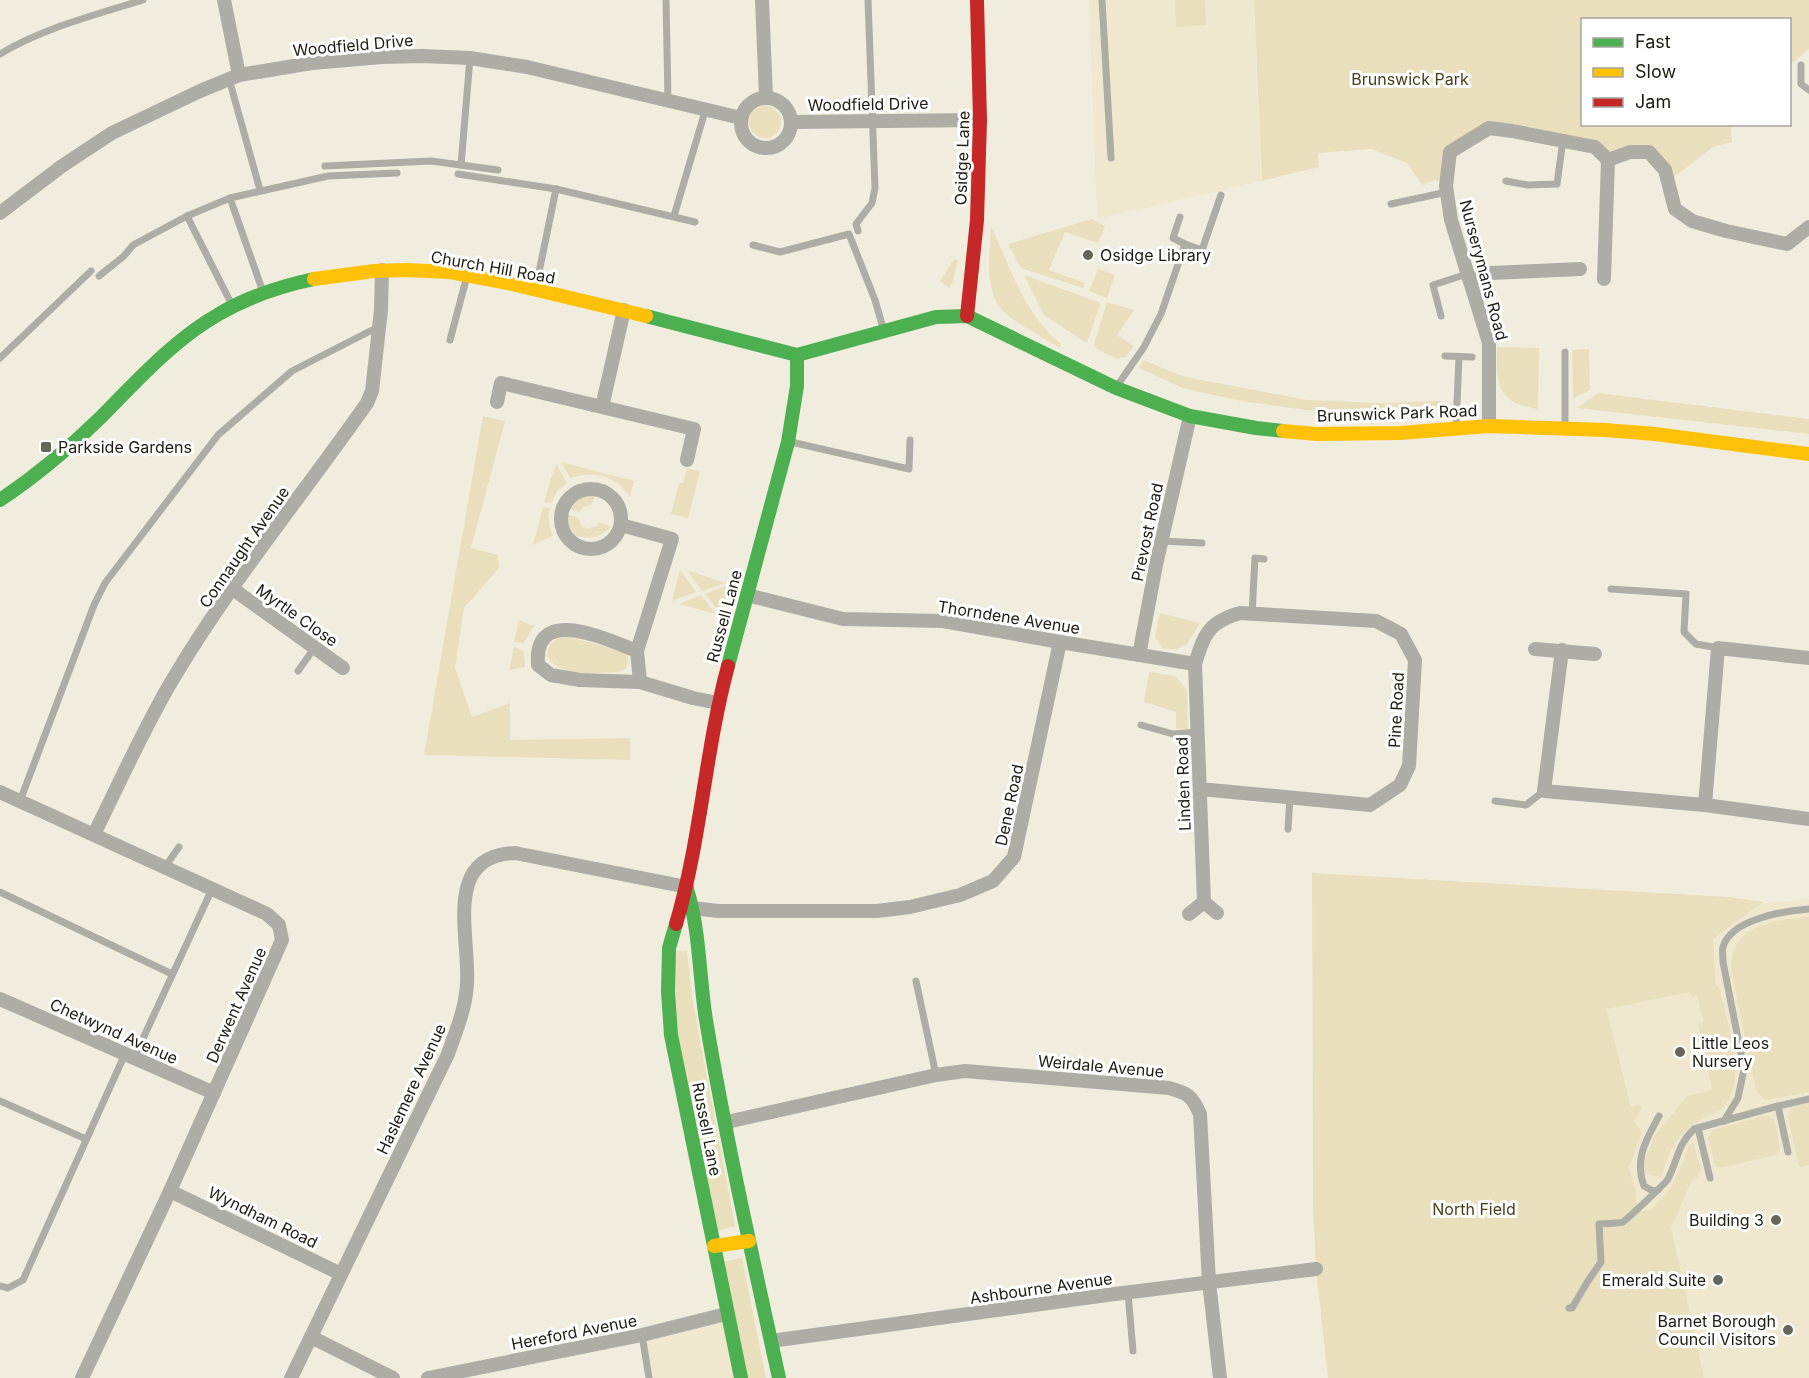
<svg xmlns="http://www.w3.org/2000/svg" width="1809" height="1378" viewBox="0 0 1809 1378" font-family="Inter,sans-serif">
<rect width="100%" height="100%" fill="#f1edde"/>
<g fill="#efe8cf">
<path d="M1089,0h165l7,181 -164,38z"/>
<path d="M1809,899v479h-146l-27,-165v-21l-7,-24 13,-36 -8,-11 8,-13 -5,-3 -6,3 -24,-100 110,-21 -5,-48 52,-36z"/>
<path d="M724,1318l13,60h-88l-7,-43z"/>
</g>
<g fill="#eadfbc">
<path d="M1175,0h30l1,25 -30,2z"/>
<path d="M1254,0h555v49l-19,16v-45h-208v104l149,1 1,17 -19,5 -45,35 -20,-31 -40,8 -14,-12 -107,-18 -33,18 -6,36 -14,-3 -12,5 -15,-22 -36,-14 -53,4 1,14 -57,14z"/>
<circle cx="765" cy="122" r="16"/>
<path d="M1092,219l13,7 -7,17 -33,-11 -16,38 36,13 -2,5 -62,-20 -13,-24z"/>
<path d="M991,226c19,41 34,89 70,118l-2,4c-14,-10 -44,-25 -55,-36 -21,-21 -14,-59 -13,-86z"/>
<path d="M954,259l4,1 -6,23 -3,5 -9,-7z"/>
<path d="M1098,269l17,6 -8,23 -18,-7z"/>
<path d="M1024,275l77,28 -14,40 -43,-28z"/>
<path d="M1107,302l27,8 -17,25 17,11 -9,11 -8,2 -20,-10 -3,-5z"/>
<path d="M1497,347l42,1 -1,61c-42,-6 -42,-25 -41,-62z"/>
<path d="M1589,349l1,41 -17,9 -1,-49z"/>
<path d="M1143,360l42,17 122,23 73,3 59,-2 8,7 -142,2 -64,-9 -58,-13 -44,-20z"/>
<path d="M1598,393l211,26v15l-232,-26z"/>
<path d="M483,416l22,5 -34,127 27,7 1,13 -35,40 -9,60 17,49 38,-14v37l120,-2v22l-206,-5z"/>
<path d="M561,462l73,19 -4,16c-15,-22 -35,-27 -60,-19z"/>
<path d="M556,463l11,20 -10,8 -6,12 -7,-1z"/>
<path d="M687,468l13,3 -12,47 -17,-4 8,-31h4z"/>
<path d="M585,495l10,1 -4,9 -8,2 -3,5 -12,-3 7,-9z"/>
<path d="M543,507l7,1 -2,9 4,19 -19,9z"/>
<path d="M568,515l10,2 3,8 6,4 10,-3 2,-4 12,5c-12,11 -20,12 -36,9l-8,-13z"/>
<path d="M680,570l16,22 -24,9z"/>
<path d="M687,570l38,13 -23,8z"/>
<path d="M730,584l-9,30 -16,-20z"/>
<path d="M701,595l15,19 -37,-10z"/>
<path d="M1160,613l40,10 -13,21 -11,6 -14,-2 -7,-11z"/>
<path d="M519,620l15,6 -11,18 -9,-2z"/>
<path d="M569,637l53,14 6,5 -1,12 -8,4c-23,0 -58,7 -72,-16l2,-11 9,-7z"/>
<path d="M514,647l10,4 1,16 -16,3z"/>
<path d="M1149,672l26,4 12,14 1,39h-12v-17l-32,-10z"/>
<path d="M1312,873l417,24 35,5 -51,37 3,47 3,1c7,31 28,90 7,117 -7,9 -22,13 -31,19 -20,13 -27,33 -34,54l-8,-1 -9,-3 -1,-10 12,-28 32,-39 25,-6 -14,-66 6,-2 -7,-26 -5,1 -2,-5 -83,17 24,98 7,-2 4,3 -8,13 8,11 -13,36 7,24v20l16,-3 19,-21 11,-23 6,-17 5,-7 8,28 -3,7 -7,6 -20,46 33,150h-376l-12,-109 -3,-61z"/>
<path d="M1809,917v175l-44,8 -9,-9 -25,-121c-2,-45 42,-50 78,-53z"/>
<path d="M687,950l5,47 43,229 -21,6 -38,-192 -1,-89z"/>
<path d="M1809,1102v63l-10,2 -11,-49 2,-9z"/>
<path d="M1767,1115l8,5 5,29 -5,6 -54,13 -6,-2 -7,-28 5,-8z"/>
<path d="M742,1258l24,120h-24l-23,-115z"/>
</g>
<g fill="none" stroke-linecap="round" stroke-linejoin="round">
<g stroke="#adaca5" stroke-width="7">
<path d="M666,0l2,99"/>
<path d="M1102,0l9,158"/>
<path d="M0,54c44,-26 94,-39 143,-54"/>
<path d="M1801,65v19l8,6"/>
<path d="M229,79l31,111"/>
<path d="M461,165l9,-107"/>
<path d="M325,166l106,-5 67,9"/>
<path d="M458,174l98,15 139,33"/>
<path d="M1506,181l21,4 30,-1 6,-44"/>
<path d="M230,198l33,94"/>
<path d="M1391,204l56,-12"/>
<path d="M187,216l45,89"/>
<path d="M674,216l32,-108"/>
<path d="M1180,217l-7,21 12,6"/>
<path d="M858,231l-2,-7 16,-21 3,-15 -7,-188"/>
<path d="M753,245l27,7 69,-18 26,66 8,28"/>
<path d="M99,276l25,-20 9,-11 54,-29 43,-18 98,-22 69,-3"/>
<path d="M536,287l20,-98"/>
<path d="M1441,316l-8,-31 34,-11"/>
<path d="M450,340l17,-64"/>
<path d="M1445,356l27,1"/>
<path d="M0,358l91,-87"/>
<path d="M1117,386l27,-39 17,-33 24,-70 17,6 19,-55"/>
<path d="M1456,426l3,-69"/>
<path d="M1565,427v-75"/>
<path d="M791,442l118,27 1,-29"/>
<path d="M1161,541l41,2"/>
<path d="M1611,589l75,5 -2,38 12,12 22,4"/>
<path d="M1252,614l3,-56 9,1"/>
<path d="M298,671l17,-24"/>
<path d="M1141,725l32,9 25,-2"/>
<path d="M20,801l74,-196 11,-22 113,-148 74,-64 86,-44"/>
<path d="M1495,801l31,4 18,-14"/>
<path d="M1288,829l2,-32"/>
<path d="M165,867l14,-20"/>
<path d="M0,892l172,82"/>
<path d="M916,981l20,94"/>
<path d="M134,1058l78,-169"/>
<path d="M0,1101l86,38"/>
<path d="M1724,1121l14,-23 6,-29 -21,-107c0,-5 -1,-11 0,-15 8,-28 61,-36 86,-38"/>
<path d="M1698,1128l12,50"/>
<path d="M1788,1152l-10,-46 31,-7"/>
<path d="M1658,1190l-5,1 -9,-5c-10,-27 2,-46 15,-70"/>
<path d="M0,1286l8,2 15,-8 102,-226"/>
<path d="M1128,1293l5,58"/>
<path d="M1569,1308h3l16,-27 13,-19 -2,-38c7,-1 18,0 24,-2 3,-2 43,-39 45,-43 10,-19 9,-34 26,-50l84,-23"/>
<path d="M642,1335l7,43"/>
</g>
<g stroke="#adaca5" stroke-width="14">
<path d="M224,0l15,75"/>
<path d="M762,0l4,97"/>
<circle cx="766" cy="123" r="25"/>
<path d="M791,122l189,-2"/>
<path d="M0,213l62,-47 50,-33 88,-42 39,-16 73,-12 70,-6 40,-1 48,2 57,9 214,51"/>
<path d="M1604,279l4,-119"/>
<path d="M1470,281l20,-8 90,-4"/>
<path d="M497,402l4,-19 193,46 -7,31"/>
<path d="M602,407l22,-97"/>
<path d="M1489,426v-83l-38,-123 -5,-34 4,-34 39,-24 23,3 83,16 13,13 22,-8h19l16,18 10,39 17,12 34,10 61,13 22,-17"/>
<circle cx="591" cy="519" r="30"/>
<path d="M621,525l51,14 -35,112"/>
<path d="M233,589l110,79"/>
<path d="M747,595l96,24 100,2 117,21 135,22"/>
<path d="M1535,649l60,5"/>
<path d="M1562,650l-18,141 161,14 104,14"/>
<path d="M1139,655l17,-90 34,-149"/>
<path d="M640,682l-3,-31c-30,-11 -104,-48 -99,14l13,10 29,5 60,2 53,16 25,5"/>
<path d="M1200,789l170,16 30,-20 9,-19 6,-106 -14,-26 -25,-13 -136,-8c-32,9 -36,22 -45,51l9,238"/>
<path d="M0,792l267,122 12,11 3,15 -112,251 -88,187"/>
<path d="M1705,805l13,-157 91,10"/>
<path d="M94,834c25,-50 48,-102 76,-150 58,-99 132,-188 197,-281l5,-12 9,-81 1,-40"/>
<path d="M693,908l25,3h159l33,-4 50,-12 33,-14 21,-24 46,-215"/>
<path d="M1189,914l15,-12 13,11"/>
<path d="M0,999l214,94"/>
<path d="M727,1122l209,-47 29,-4 204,17c19,5 23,8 31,26l9,168 11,96"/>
<path d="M170,1191l171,83"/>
<path d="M311,1337l82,41"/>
<path d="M771,1341l336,-46 209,-26"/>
<path d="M291,1378l157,-324c8,-23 18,-46 19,-71 3,-48 -25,-127 48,-130l172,34"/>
<path d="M428,1378l214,-43 84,-21"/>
</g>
<g stroke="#4caf50" stroke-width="14">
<path d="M646,316l151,39"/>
<path d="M797,355l139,-38 31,-1 149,72 74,28 66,12 27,3"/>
<path d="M0,500c36,-24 68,-51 99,-81 37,-37 74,-79 120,-105 29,-17 62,-28 95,-35"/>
<path d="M728,666l60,-224 9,-56v-31"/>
<path d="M687,889c13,42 12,87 19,131 20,120 47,239 73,358"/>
<path d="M676,924l-7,24 -1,44 3,43 70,343"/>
</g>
<g stroke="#ffc107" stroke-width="14">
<path d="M314,279l60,-8 32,-1 44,2 58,11 138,33"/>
<path d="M1283,431l34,3 83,-1 89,-7 116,4 50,4 154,20"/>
<path d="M714,1246l35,-5"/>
</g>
<g stroke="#c62828" stroke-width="14">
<path d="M967,316l10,-96 3,-100 -3,-120"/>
<path d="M676,924c25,-84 29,-173 52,-258"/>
</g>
</g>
<g fill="#686459" stroke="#fff" stroke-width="2">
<circle cx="1088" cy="255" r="6"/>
<rect x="40" y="441" width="12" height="12" rx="3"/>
<circle cx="1680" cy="1052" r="6"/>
<circle cx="1776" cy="1220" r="6"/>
<circle cx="1718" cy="1280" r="6"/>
<circle cx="1788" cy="1330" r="6"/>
</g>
<g text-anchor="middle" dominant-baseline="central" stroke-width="6" stroke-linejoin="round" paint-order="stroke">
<g font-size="16" fill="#1e1b11" stroke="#fff">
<text transform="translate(353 45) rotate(-5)">Woodfield Drive</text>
<text transform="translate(868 104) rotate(-1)">Woodfield Drive</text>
<text transform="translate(962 158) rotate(-88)">Osidge Lane</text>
<text transform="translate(493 267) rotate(10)">Church Hill Road</text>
<text transform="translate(1484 270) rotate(75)">Nurserymans Road</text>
<text transform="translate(1397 413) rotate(-2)">Brunswick Park Road</text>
<text transform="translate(1147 532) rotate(-78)">Prevost Road</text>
<text transform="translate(244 547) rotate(-55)">Connaught Avenue</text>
<text transform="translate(297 615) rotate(35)">Myrtle Close</text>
<text transform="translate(724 616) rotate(-75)">Russell Lane</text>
<text transform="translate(1009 617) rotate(9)">Thorndene Avenue</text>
<text transform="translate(1396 710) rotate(-87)">Pine Road</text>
<text transform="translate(1183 784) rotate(-92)">Linden Road</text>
<text transform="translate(1009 805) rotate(-78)">Dene Road</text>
<text transform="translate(236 1005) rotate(-66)">Derwent Avenue</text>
<text transform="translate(114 1031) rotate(24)">Chetwynd Avenue</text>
<text transform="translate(1101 1066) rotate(5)">Weirdale Avenue</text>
<text transform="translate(411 1089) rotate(-65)">Haslemere Avenue</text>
<text transform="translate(707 1129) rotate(79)">Russell Lane</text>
<text transform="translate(263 1217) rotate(26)">Wyndham Road</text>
<text transform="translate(1041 1288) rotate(-8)">Ashbourne Avenue</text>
<text transform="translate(574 1332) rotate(-11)">Hereford Avenue</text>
</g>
<g font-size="16" fill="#493e17" stroke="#fff">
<text x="1410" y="79">Brunswick Park</text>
<text x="1474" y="1209">North Field</text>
</g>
<g font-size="16" fill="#1e1b11" stroke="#fff" text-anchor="start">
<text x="1100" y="255">Osidge Library</text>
<text x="58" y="447">Parkside Gardens</text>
<text x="1692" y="1043">Little Leos<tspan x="1692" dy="18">Nursery</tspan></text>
<text x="1764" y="1220" text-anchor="end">Building 3</text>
<text x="1706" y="1280" text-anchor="end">Emerald Suite</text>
<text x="1776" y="1321" text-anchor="end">Barnet Borough<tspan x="1776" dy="18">Council Visitors</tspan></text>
</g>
</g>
<rect x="1581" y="18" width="210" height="108" fill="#ffffff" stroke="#a5a4a0" stroke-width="1.5"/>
<rect x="1593" y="38" width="30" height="9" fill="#4caf50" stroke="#a5a4a0" stroke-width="1.5"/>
<text x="1635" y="48" font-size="18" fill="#1e1b11">Fast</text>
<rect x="1593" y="68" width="30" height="9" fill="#ffc107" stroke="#a5a4a0" stroke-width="1.5"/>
<text x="1635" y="78" font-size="18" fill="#1e1b11">Slow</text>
<rect x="1593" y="98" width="30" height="9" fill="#c62828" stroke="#a5a4a0" stroke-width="1.5"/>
<text x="1635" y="108" font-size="18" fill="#1e1b11">Jam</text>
</svg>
